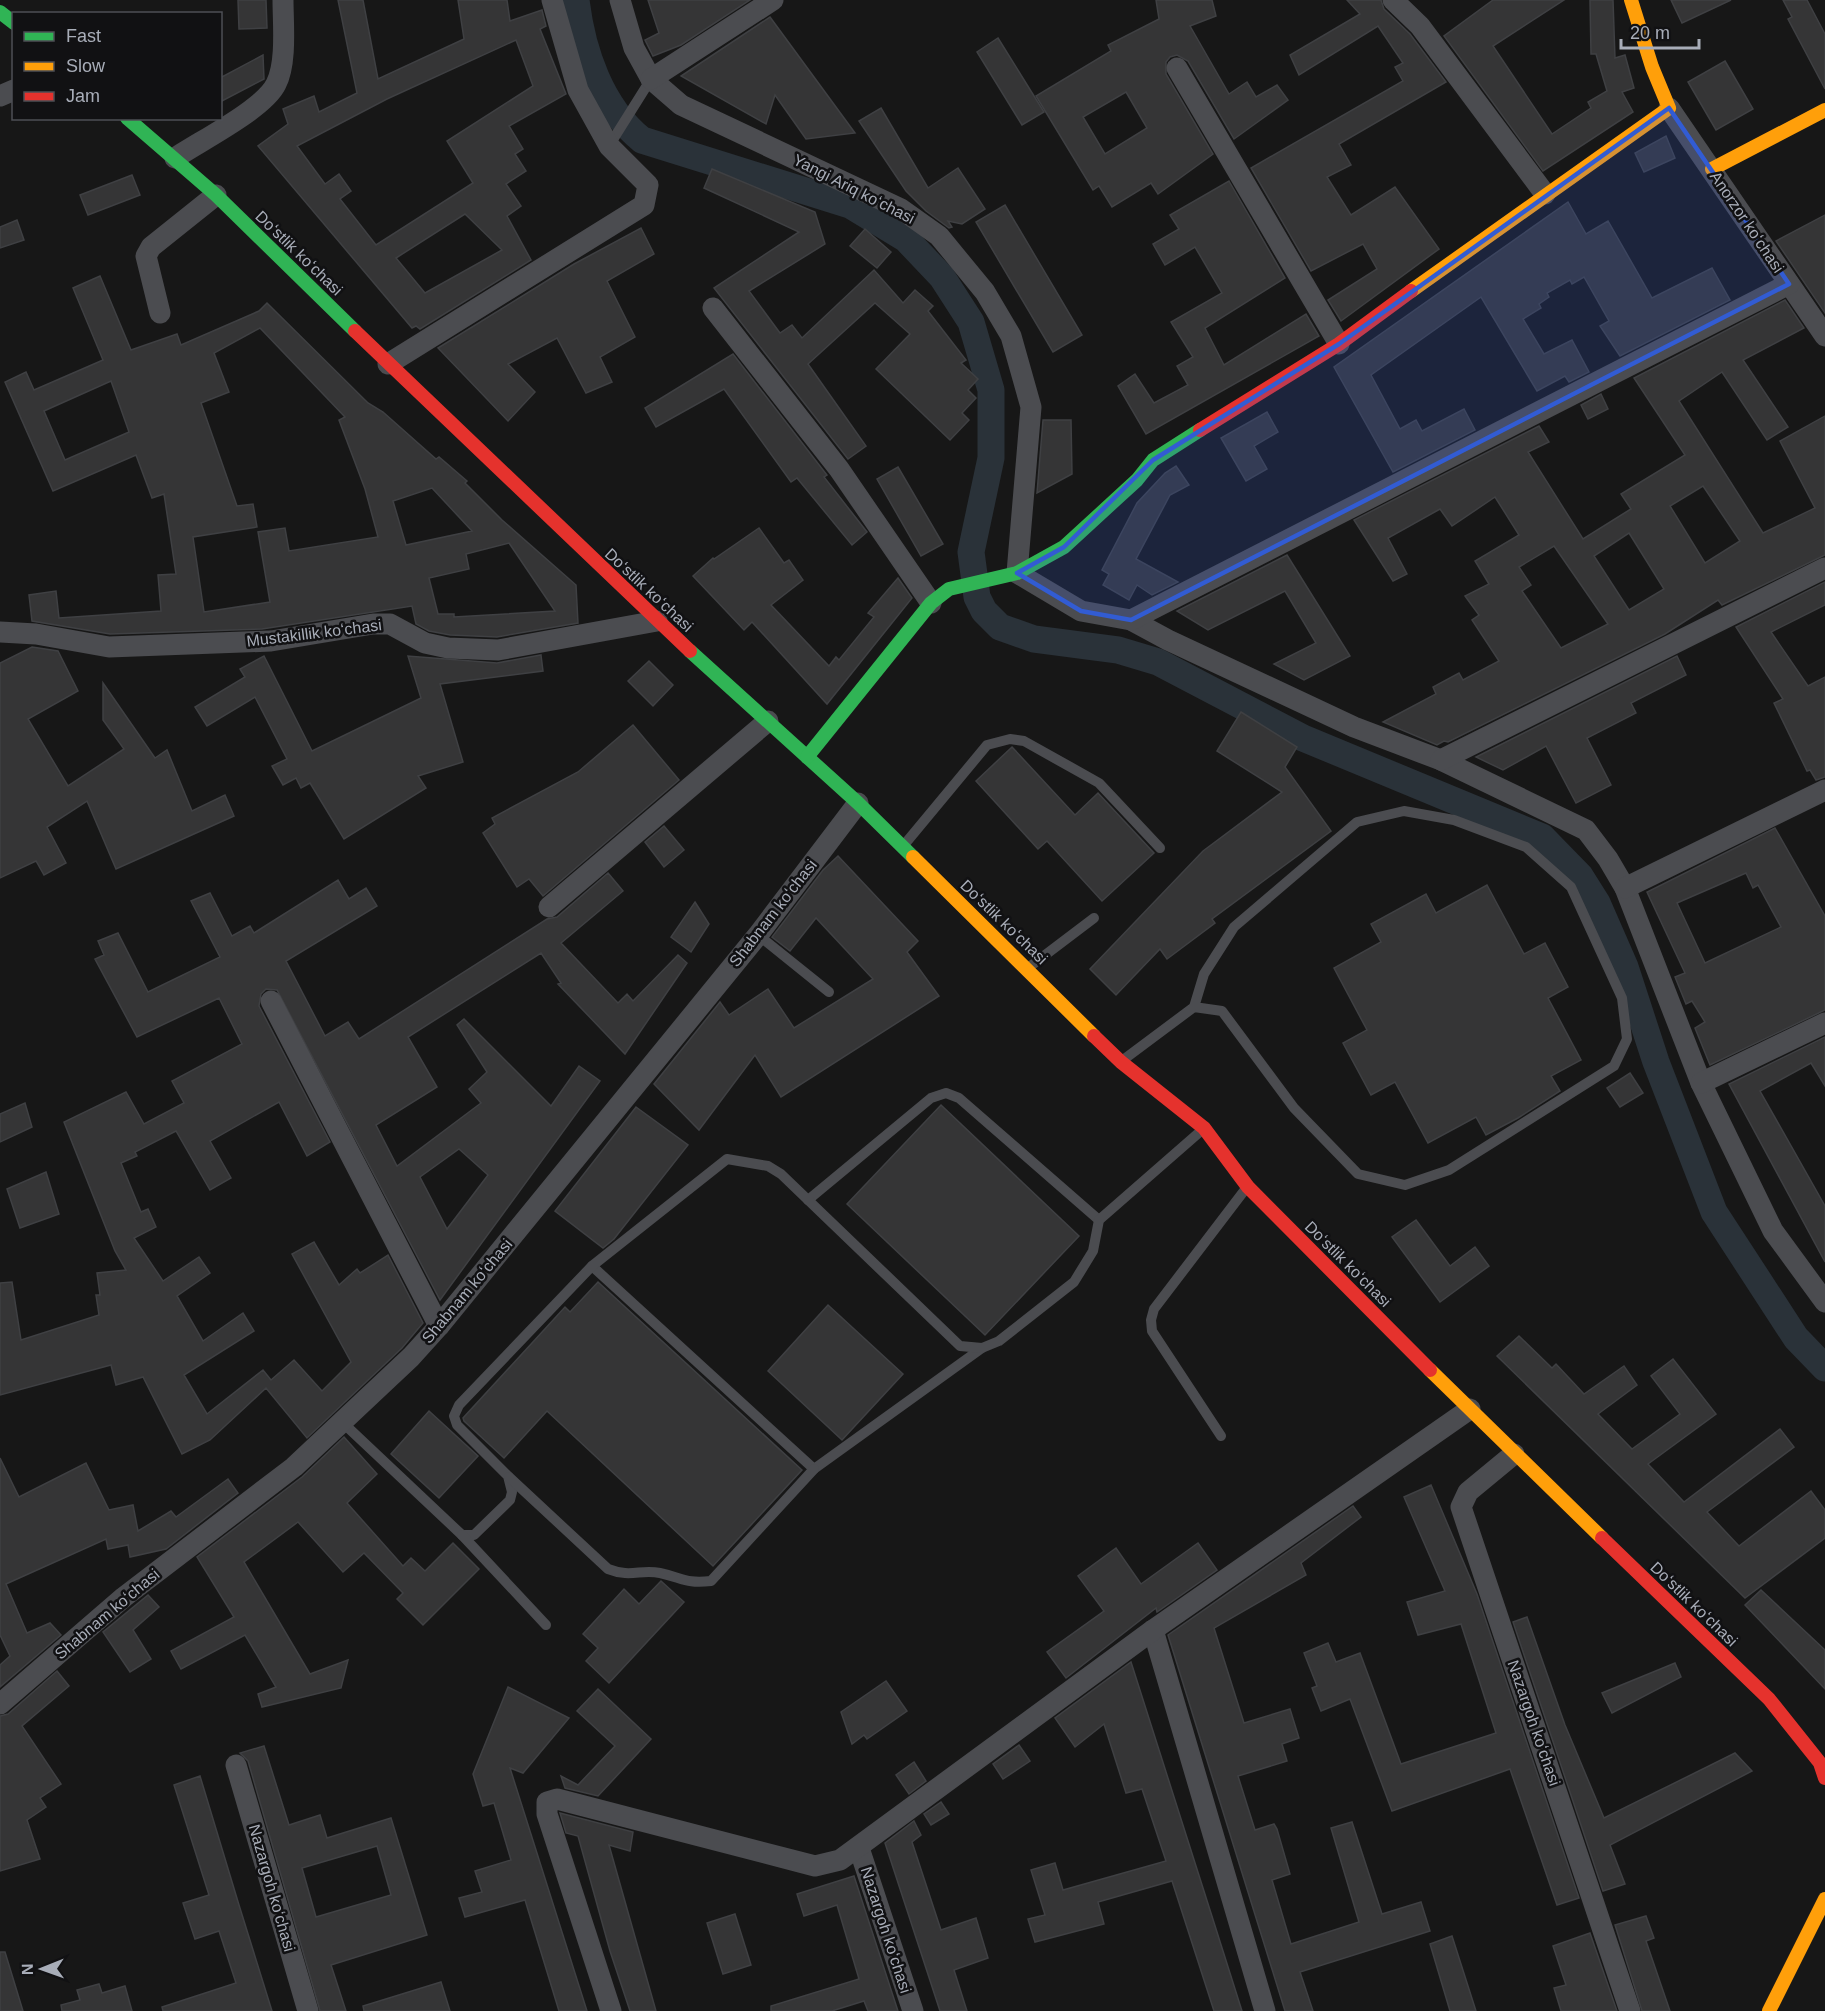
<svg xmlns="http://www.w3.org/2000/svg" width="1825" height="2011" viewBox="0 0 1825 2011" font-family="Helvetica,sans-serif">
<rect width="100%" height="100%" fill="#171717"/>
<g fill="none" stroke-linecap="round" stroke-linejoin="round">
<path stroke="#2a3239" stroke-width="27" d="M576,0c6,51 25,107 66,140l208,65 56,34 36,38 29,45 20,68v68l-20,94 6,45 7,14 16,16 34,12 84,11 40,12 145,76 239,99 38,39 17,27 28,64 31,95 58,150 82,126 29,30"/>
</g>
<g fill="#353536" stroke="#3f4043" stroke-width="1.5" fill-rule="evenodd">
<path d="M238,0h28l1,28 -28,1z"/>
<path d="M338,0h25l15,79 86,-40 -6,-39h49l3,21 32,-11 4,16 -6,3 26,65 -57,32 14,23 -8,5 11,17 -20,13 15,22 -14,10 24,44 -111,69 -4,-3 -4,2 -154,-182 30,-22 -5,-15 31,-13 5,16 38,-19zM516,40l17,46 -86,55 26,42 -97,62 -36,-46 11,-8 -12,-17 -14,10 -28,-38 90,-47zM465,214l37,36 -77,43 -29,-35z"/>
<path d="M648,0h102l-69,45 -28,11 -8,-16 14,-7z"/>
<path d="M1156,0h56l4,16 -26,10 39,68 18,-12 9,15 21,-12 11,15 -54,39 -46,-78 -11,-6 -7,2 -4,5v12l47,80 -55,40 -7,-11 -39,24 -13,-21 -6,4 -57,-94 75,-45 -3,-6 51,-26zM1126,92l21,36 -42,26 -22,-37z"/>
<path d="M1347,0h34l3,9 26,25 36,48 -107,62 12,21 -24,12 24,38 44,-28 44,62 -98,72 -13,-21 49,-31 -14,-25 -52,27 -60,-103 152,-87 -8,-14 8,-4 -25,-37 -79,49 -9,-20 70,-41z"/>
<path d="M1493,0h71l-71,46 59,88 39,-26 -3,-6 19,-11 -11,-37h-5l-1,-54h23l2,58 10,-3 9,33 -12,4 11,20 -90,59 -99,-135z"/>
<path d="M1671,0h60l-49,23z"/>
<path d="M1783,0h24l18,34v55l-37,-70 4,-2z"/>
<path d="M770,17l85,116 -49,6 -31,-44 -9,29 -85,-48z"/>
<path d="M998,38l46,74 -22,13 -45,-73z"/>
<path d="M263,55l1,24 -44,23v-24z"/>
<path d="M1725,61l28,48 -37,21 -28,-48z"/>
<path d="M881,108l47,80 30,-20 27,41 -23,15 -14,-3 4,6 -3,1 -23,-17 -20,-20 -47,-70z"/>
<path d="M1666,136l9,22 -31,14 -9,-19z"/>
<path d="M712,169l103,43 10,32 -76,47 31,42 12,-8 10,13 72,-68 29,33 12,-13 18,16 -5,5 38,49 -5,3 17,16 -10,11 8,8 -14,15 7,7 -19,20 -74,-71 34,-35 -35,-31 -67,61 58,82 -18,13 -134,-171 85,-56 -95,-44z"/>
<path d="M132,175l8,20 -52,20 -8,-20z"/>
<path d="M1229,181l56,97 -80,50 19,37 82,-51 13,22 -173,98 -28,-48 17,-12 19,29 34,-18 -11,-19 16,-9 -22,-35 51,-29 -27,-46 -30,18 -12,-21 26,-15 -9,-14z"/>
<path d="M1568,202l18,32 22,-13 44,77 60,-30 18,32 -110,56 -20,-30 9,-5 -25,-44 -12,7 -2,-4 -23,13 2,4 -10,7 2,4 -18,11 21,35 28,-14 17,32 -20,10 -4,-6 -28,15 -56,-94 -110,78 29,54 16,-9 6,11 42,-22 11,21 -82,42 -59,-105z"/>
<path d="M1005,205l77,130 -29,17 -77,-130z"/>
<path d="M1825,215v98l-49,-72z"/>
<path d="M17,220l7,20 -24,8v-21z"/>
<path d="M641,228l13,26 -47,27 28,56 -35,20 12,25 -26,11 -29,-55 -49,26 27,28 -27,29 -70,-73 136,-84z"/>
<path d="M865,229l26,23 -14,16 -27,-22z"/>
<path d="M100,276l31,74 46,-16 4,11 78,-34 8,-8 101,100 15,9 53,47 3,-2 28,24 -2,2 37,37 74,65 2,38 -81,14 -47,-2 -21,-4 -13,-7 -4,-18 -150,23 -152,5 -78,-13 -3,-26 27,-4 3,27 102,-7 -3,-36 18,-1 -12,-80 -12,4 -16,-43 -83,36 -48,-109 21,-10 8,18 69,-30 -30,-72zM260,328l85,89 -6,3 26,69 13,48 -89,14 -4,-23 -27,4 12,70 -66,10 -11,-75 64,-10 -4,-23 -16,2 -36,-103 28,-11 -15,-39zM111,381l18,51 -64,28 -21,-49zM432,488l40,43 -66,14 -13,-44zM509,543l46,68 -101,6v-3h-16l-9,-36 40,-9 -3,-15z"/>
<path d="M1785,300l19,28 -61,32 45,67 -21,13 -45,-68 -43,29 84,132 52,-25 -35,-67 45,-25v139l-103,50 -4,-5 -53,34 -217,108 -4,-1 -7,4 -54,-23 53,-28 -3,-7 26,-14 4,7 36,-19 -27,-41 7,-5 -14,-19 24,-12 -14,-23 44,-26 -24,-38 -43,29 -12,-17 -52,29 19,36 -14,7 -39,-61 185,-94 10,16 -21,10 55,87 48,-30 -10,-15 64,-39 -51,-77zM1703,486l37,55 -35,22 -35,-57zM1629,533l35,56 -35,21 -35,-54zM1554,546l54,78 -47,24 -39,-57 9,-6 -12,-18z"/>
<path d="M733,354l94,121 -3,2 43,55 -15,13 -55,-67 -6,4 -67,-93 -68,38 -11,-19z"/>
<path d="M1601,394l7,15 -20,10 -7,-14z"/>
<path d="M1267,412l11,20 -24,14 13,23 -21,12 -25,-43z"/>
<path d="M1043,420h28l1,54 -35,19z"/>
<path d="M1176,466l13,19 -19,10 -34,64 42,23 -26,13 -15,-10 -8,15 -26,-15 6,-11 -7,-4 35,-67 28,-30z"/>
<path d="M898,467l45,77 -22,12 -44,-77z"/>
<path d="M759,528l25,35 5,-3 14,20 -32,25 58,61 7,-9 3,3 35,-43 -6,-4 30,-35 14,20 -85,106 -75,-82 -8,8 -51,-54 20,-18 1,1z"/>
<path d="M1287,555l63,101 -46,24 -30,-16 42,-21 -31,-52 -77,39 -31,-19z"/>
<path d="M1825,582v23l-54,27 37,54 17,-9v100l-9,3 -6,-10 -3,1 -33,-68 9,-4 -47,-72z"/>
<path d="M32,647l26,4 20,40 -50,28 40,67 56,-37 -21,-29v-37l52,75 12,-8 25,61 33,-16 9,21 -118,53 -29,-68 -40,26 19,36 -22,12 -8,-14 -36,17v-215z"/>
<path d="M541,655l2,16 -103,13 23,78 -45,14 8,12 -82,51 -34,-56 -9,5 -5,-10 -13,7 -11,-19 15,-7 -32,-62 -48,29 -12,-19 50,-30 -5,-8 24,-13 48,95 109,-53 -13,-42 89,7z"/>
<path d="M1677,656l9,19 -55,28 5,10 -49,25 24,47 -35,18 -30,-57 -43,24 -27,-13z"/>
<path d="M649,661l24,24 -20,21 -25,-25z"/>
<path d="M1241,712l56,35 -12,20 46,64 -119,88 3,4 -48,36 -7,-10 -44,46 -26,-26 113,-118 79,-59 -65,-41z"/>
<path d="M633,725l46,55 -136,116 -14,-17 -12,8 -34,-54 12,-9 -3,-6 86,-46z"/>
<path d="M1012,747l63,68 23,-22 56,60 -52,48 -55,-60 -9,8 -62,-68z"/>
<path d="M664,826l20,24 -20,17 -19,-25z"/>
<path d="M1775,828l50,88v94l-115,55 -15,-37 10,-6 -13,-21 -6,3 -11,-27 10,-4 -38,-81zM1746,873l7,15 5,-3 23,42 -76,36 -28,-60z"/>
<path d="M838,856l80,85 -11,11 32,44 -158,101 -26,-42 -56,75 -45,-46 66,-82 9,13 39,-26 26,39 79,-49 -57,-61 -26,33 -18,-14 51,-67z"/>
<path d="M608,873l15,18 -62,52 57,60 9,-9 6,7 45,-46 9,8 -62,91 -67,-70 3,-1 -20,-30 -133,84 29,50 -61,38 21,41 84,-63 -12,-14 18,-17 -30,-47 7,-6 87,87 28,-40 21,15 -160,219 -163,-310 -11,-1 -5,5 -2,12 71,136 -23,14 -28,-54 -69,39 21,37 -21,12 -34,-59 -41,21 2,4 -16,7 20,49 7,-3 8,18 -22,11 29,43 36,-24 11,16 -33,23 26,45 40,-28 11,18 -70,44 23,39 56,-44 8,10 23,-20 28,31 29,-29 -59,-108 22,-12 25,43 18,-16 3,4 28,-18 35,68 -21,25 -95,90 -41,-50 -56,52 -28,14 -39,-77 -27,8 -5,-20 -111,30v-112l12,-1 9,58 78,-25 -3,-20h4l-3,-22 29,-3 -11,-19 -51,-129 62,-30 18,32 40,-21 -12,-22 70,-37 -23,-46 -82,39 -42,-78 9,-4 -6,-14 20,-8 30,59 72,-35 -29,-56 19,-8 22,43 18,-10 4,7 84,-53 11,19 17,-11 11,18 -91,55 39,75 23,-14 11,17 188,-120 10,-2zM459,1149l29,26 -41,54 -27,-52z"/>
<path d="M1487,885l37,69 21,-11 23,44 -20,11 33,62 -30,16 9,15 -42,27 -32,17 -10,-18 -48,26 -33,-61 -24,13 -28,-52 24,-13 -33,-62 47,-26 -10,-18 55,-30 10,19z"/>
<path d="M695,902l14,22 -18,28 -20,-15z"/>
<path d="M1825,1037v49l-14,-23 -51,28 65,115v56l-96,-178z"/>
<path d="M1630,1073l13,20 -23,14 -13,-19z"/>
<path d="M25,1103l7,24 -32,15v-28z"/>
<path d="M941,1105l138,131 -94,99 -138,-131z"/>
<path d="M636,1107l52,38 -74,94 -11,9 -48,-37z"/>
<path d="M46,1172l13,42 -39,14 -13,-39z"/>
<path d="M1416,1220l34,46 25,-19 14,19 -49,36 -48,-65z"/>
<path d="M598,1282l204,188 -89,96 -166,-155 -43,47 -40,-37 -1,-3 102,-111 5,5z"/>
<path d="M828,1305l75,69 -61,66 -74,-69z"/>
<path d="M1519,1336l33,32 4,-4 28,30 40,-28 13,19 -39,29 34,35 48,-35 -29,-38 22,-17 43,55 -68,50 36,38 96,-73 14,18 -87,65 32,34 72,-55 14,19v28l-80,60 -248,-242z"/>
<path d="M429,1411l49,45 -39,42 -48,-44z"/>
<path d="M344,1437l33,37 -30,29 56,63 8,-8 14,13 28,-28 26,26 -56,56 -26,-26 6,-6 -39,-40 -21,19 -45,-50 -54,40 66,112 38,-14 -7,28 -79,19 -4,-13 18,-7 -31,-52 -64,34 -10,-18 63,-34 -37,-60 105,-80z"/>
<path d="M0,1458l19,39 67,-34 23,47 24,-5 5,26 33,-20 5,6 52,-38 10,14 -72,56 -36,8 -2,-12 -20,4 -2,-10 -100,45 21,49 23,-10 11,12 -61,52v-22l10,-9 -10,-21z"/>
<path d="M1431,1485l46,109 102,304 -22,7 -47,-136 -118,42 -42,-112 -29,12 -9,-23 5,-2 -13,-33 24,-10 8,19 24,-9 41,111 95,-31 -35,-109 -43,11 -11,-33 38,-11 -41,-94z"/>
<path d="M1353,1506l8,11 -60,46 5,12 -92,53 30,95 46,-14 9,29 -17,6 5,17 -49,15 17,54 19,-6 3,5 13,45 -18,6 19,64 68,-22 -28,-94 21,-6 30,92 39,-12 9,29 -130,41 13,39h-28l-117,-376z"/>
<path d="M1198,1543l19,27 -60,42 -1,-4 -90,70 -19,-26 57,-41 -26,-35 38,-28 25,36z"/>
<path d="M661,1581l23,21 -75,81 -23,-22 12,-13 -15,-14 41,-45 15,15z"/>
<path d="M1761,1590l64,60v39l-80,-84z"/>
<path d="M148,1595l11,12 -26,23 18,29 -21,13 -27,-40z"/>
<path d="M1527,1617l38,108 39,93 131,-65 17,18 -142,74 15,39 -22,7 -90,-269z"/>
<path d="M1131,1662l79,248 32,101h-28l-42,-130 -74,21 6,22 -69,18 -7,-23 17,-4 -14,-45 24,-7 8,27 103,-29 -24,-72 -16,4 -22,-69 -29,23 -20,-29z"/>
<path d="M1675,1663l6,14 -69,36 -10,-20z"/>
<path d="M57,1671l12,15 -47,40 39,58 -21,14 6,9 -19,13 13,39 -40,12v-155l8,-2z"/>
<path d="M886,1681l21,30 -40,28 -3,-4 -12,9 -11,-32z"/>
<path d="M508,1687l61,31 -46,55 -13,-5 77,243h-28l-34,-111 -60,17 -6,-19 23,-6 -7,-21 36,-11 -17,-57 -11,3 -10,-32z"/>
<path d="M598,1689l53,50 -53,57 -33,-8 -4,-12 17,9 37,-39 -38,-35z"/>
<path d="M1019,1745l11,16 -27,18 -10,-15z"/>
<path d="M264,1746l25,79 31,-10 7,23 64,-20 36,117 -96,30 15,46h-26l-72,-250 -8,-8zM377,1846l14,49 -75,22 -14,-49z"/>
<path d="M914,1762l12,19 -17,13 -13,-19z"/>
<path d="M200,1776l39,129 33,106h-109l-1,-4 74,-24 -17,-52 -24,8 -12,-36 26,-8 -35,-110z"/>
<path d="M941,1802l8,12 -18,11 -7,-11z"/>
<path d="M560,1813l73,19 -3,19 -21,-6 47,166h-26l-20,-60 -32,-115 -12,-3z"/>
<path d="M914,1821l7,14 -9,7 29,88 35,-12 12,40 -34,12 13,41h-27l-55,-168z"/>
<path d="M854,1876l44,135h-30l-4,-10 -32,10h-61v-5l88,-27 -22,-74 -33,11 -7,-22z"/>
<path d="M735,1914l16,51 -28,9 -16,-51z"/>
<path d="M1646,1916l8,22 -8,3 24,70h-28l-27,-86z"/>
<path d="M1590,1933l27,78h-56l-7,-23 12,-3 -13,-39z"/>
<path d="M1452,1936l24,75h-26l-20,-67z"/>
<path d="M0,1952h5l18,59h-23z"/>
<path d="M441,1982l9,29h-86l-1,-5z"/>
<path d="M99,1984l3,9 23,-7 7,25h-70l-1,-6 19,-5 -3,-10z"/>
</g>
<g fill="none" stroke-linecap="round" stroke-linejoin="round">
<g stroke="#4b4c50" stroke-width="10">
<path d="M609,146l42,-67"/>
<path d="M904,845l83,-100 23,-6 14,2 75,42 61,65"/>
<path d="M758,935l71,57"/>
<path d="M1028,968l66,-50"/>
<path d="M1123,1060l71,-53 28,4 72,97 64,66 47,11 44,-15 165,-104 13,-27 -5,-41 -51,-111 -45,-40 -72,-27 -50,-9 -47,11 -123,105 -30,47 -10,33"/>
<path d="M808,1200l123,-102 15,-5 13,5 140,122"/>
<path d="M592,1266l222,203 168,-121"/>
<path d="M341,1421l121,114h12l36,-35 2,-8 -4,-16 -51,-51 -3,-9 5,-11 133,-139 135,-107 41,7 13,8 179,172 22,2 17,-7 75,-59 19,-31 6,-31 103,-90"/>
<path d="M1221,1436l-69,-105 -1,-11 3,-11 93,-122"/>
<path d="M509,1477l99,92c23,9 32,0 52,4 23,5 26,11 51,8l103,-112"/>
<path d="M462,1535l84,90"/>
</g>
<g stroke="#4b4c50" stroke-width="21">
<path d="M620,0l14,48 17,31 30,26 220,104 38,27 46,56 26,44 20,71 -14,166 64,38 50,9 37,20 186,87 87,33 145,70 22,29 17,29 76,195 72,148 52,71"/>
<path d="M1393,0l27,26 125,168"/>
<path d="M1177,68l162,276"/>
<path d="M651,79l122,-79"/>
<path d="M0,96l14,-6"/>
<path d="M1669,108l156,228"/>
<path d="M175,158c25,-17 89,-49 101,-74 11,-21 7,-61 7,-84"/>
<path d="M713,308l126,161 92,134"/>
<path d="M160,313l-14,-57 5,-9 65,-52"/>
<path d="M388,364l256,-159 4,-20 -39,-39 -31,-56 -26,-90"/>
<path d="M1131,620l658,-336"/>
<path d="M0,632l36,2 73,13 162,-6 102,-17h17l35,19 23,5 50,2 159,-29"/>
<path d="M1441,760l384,-192"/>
<path d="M1625,888l200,-98"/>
<path d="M549,907l219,-186"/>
<path d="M271,1001l168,325"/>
<path d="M1701,1083l124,-60"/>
<path d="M1514,1454l-46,38 -7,15 169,504"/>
<path d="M1153,1630l112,381"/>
<path d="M0,1704l124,-107 170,-130 117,-110 28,-31 319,-391 100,-132"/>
<path d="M236,1765l72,246"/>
<path d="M859,1848l54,163"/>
<path d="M611,2011l-64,-197v-12l10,-3 258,67 25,-6 313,-230 317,-221"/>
</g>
<g stroke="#30b455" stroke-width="14">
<path d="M0,12l14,11"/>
<path d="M127,118l89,77 139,136"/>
<path d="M690,651l168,152 55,54"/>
<path d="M807,757l124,-154 18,-14 68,-16 47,-26 73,-67 16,-20 47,-30"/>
</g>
<g stroke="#ff9f0a" stroke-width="14">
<path d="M1712,169l113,-59"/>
<path d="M1411,291l258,-183 -17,-41 -21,-67"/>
<path d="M913,857l181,179"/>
<path d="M1430,1370l172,168"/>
<path d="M1769,2011l56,-112"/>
</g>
<g stroke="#e5322d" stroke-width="14">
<path d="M355,331l335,320"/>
<path d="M1200,430l139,-86 72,-53"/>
<path d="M1094,1036l27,26 83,66 44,59 182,183"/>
<path d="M1602,1538l167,161 51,64 5,15"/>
</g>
</g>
<path fill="#325cd3" fill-opacity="0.2" stroke="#325cd3" stroke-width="4.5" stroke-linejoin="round" d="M1669,108l120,176 -658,336 -50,-9 -64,-38 47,-26 89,-87 186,-116z"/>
<g text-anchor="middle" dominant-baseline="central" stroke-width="5" stroke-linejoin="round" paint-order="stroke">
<g font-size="16" fill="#a8adb8" stroke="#111113">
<text transform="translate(854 189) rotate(27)">Yangi Ariq koʻchasi</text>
<text transform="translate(1747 222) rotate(56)">Anorzor koʻchasi</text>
<text transform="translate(299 253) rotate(44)">Doʻstlik koʻchasi</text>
<text transform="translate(649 590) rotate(43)">Doʻstlik koʻchasi</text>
<text transform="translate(314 633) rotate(-7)">Mustakillik koʻchasi</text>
<text transform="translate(773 913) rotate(-52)">Shabnam koʻchasi</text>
<text transform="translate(1004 922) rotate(44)">Doʻstlik koʻchasi</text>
<text transform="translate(1348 1264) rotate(45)">Doʻstlik koʻchasi</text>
<text transform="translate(467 1291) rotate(-50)">Shabnam koʻchasi</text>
<text transform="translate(1694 1604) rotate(44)">Doʻstlik koʻchasi</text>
<text transform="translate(107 1614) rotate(-40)">Shabnam koʻchasi</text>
<text transform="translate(1534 1723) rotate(71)">Nazargoh koʻchasi</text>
<text transform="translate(272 1888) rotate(74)">Nazargoh koʻchasi</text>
<text transform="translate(886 1930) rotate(72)">Nazargoh koʻchasi</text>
</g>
</g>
<rect x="12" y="12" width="210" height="108" fill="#111113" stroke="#4d4f55" stroke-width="1.5"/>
<rect x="24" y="32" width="30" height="9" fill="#30b455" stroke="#4d4f55" stroke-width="1.5"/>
<text x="66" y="42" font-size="18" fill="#a8adb8">Fast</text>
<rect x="24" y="62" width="30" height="9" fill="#ff9f0a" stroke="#4d4f55" stroke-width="1.5"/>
<text x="66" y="72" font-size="18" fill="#a8adb8">Slow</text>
<rect x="24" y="92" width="30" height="9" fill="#e5322d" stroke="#4d4f55" stroke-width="1.5"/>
<text x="66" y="102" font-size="18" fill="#a8adb8">Jam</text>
<g transform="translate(42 1969) rotate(269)" stroke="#111113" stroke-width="4.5" paint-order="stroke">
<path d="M0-4.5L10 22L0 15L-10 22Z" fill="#a8adb8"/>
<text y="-9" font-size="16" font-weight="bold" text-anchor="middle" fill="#a8adb8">N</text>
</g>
<path d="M1621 39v9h78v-9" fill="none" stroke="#a8adb8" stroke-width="3"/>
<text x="1630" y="39" font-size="18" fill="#a8adb8" stroke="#111113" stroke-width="4.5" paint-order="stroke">20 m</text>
</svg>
